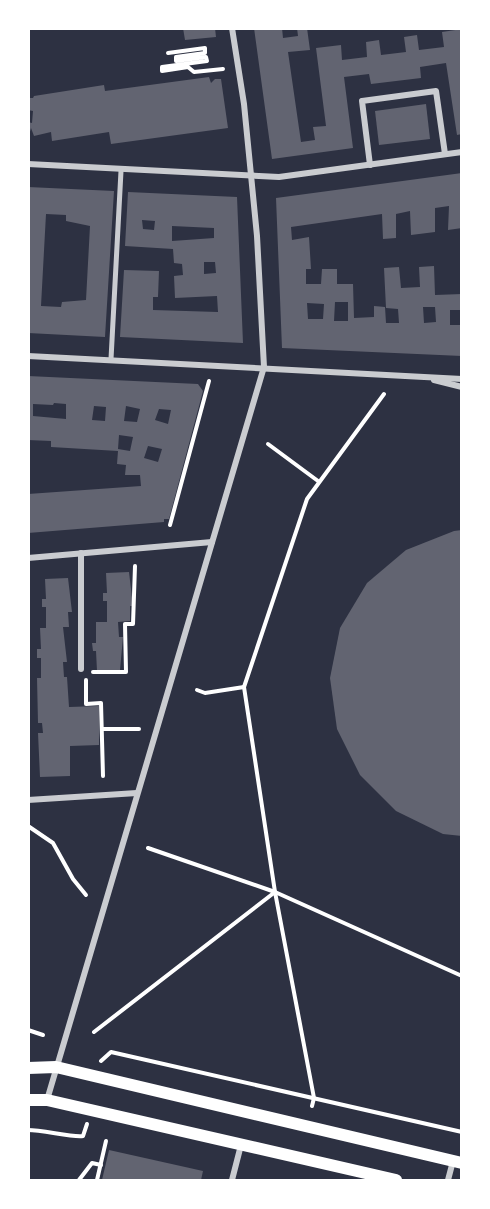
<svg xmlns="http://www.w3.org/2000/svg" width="490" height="1209" viewBox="0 0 490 1209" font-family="'DM Sans',sans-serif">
<rect width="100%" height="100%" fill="#2d3142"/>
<g fill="#626471" fill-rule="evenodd">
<path d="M183,28h32l1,9 -31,3z"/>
<path d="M254,28h28l1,10 15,-2 -1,-8h10l3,22 -22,2 13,90 14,-2 -2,-13 13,-1 -10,-78 25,-3 1,15 25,-3 -1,-15 13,-2 2,15 25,-3 -2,-15 13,-2 2,15 25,-3 -2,-15 20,-3v105l-5,1 -11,-72 -26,4 1,11 -50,6 -2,-10 -25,3 9,71 -81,11z"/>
<path d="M209,77l2,6 4,-4h6l7,49 -117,16 -2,-12 -57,9 -1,-9 -17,4 -3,-8 -3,11v-17l4,1 1,-12 -5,-1v-12h5l1,-2 70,-11 1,6z"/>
<path d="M426,104l4,35 -51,6 -4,-34z"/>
<path d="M462,173v55l-14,2 1,-24 -14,2v24l-24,3 -1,-24 -14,3v24l-13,1 -1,-25 -91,13 1,13 17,-3 2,32h-5v15h15l1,-15h15v15h16l1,34 20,-1v-11l11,1 1,16h13l-1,-14 -12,-1 -2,-40 15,-1 2,21 19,-1 -1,-20 15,-1 1,29 27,-1v16h-12v15h12v31l-180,-8 -6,-150zM335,302h13v19h-14zM307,303l17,1 -1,15h-15zM423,307h12l1,15 -12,1z"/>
<path d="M28,187l86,4 -9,146 -77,-4zM46,214l20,1v6l24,5 -4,74 -24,2 -1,5 -20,-1z"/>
<path d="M128,192l109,5 6,146 -123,-6 4,-67 35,1 -1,26h-5v13l65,2 -1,-16 -42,2 -1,-22 9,-1 -1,-11 -8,-1 -1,-14 -48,-3zM142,220l13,1 -1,9 -11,-1zM172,226l42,2v10l-42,3zM204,262h11l1,11 -12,1z"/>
<path d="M28,376l170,8 5,7 -34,128h-5v3l-136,11v-39l113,-8 -1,-11h-15l1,-10 -9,-1 1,-13 -67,-4v-6l-23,-1zM54,403l12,1v15l-33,-3v-12l20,1zM94,406l12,1 -1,14 -13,-1zM126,406l14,3 -3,13 -13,-1zM159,409l12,1 -3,14 -13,-4zM119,435l14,2 -3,14 -12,-2zM148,446l14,3 -4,13 -14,-4z"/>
<path d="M462,530v306l-19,-2 -47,-23 -36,-36 -23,-46 -7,-51 10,-50 27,-45 39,-33 48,-19z"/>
<path d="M129,572l4,34h-3v15l-12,1 1,15h4l-3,33 -23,1 -1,-20h-3l-1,-8h4v-21h11v-21h-4v-8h4l-1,-20z"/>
<path d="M68,578l4,34h-4l1,15h-6l4,35h-4l1,15h3l2,30 30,-1v39l-29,1v30l-30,1 -2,-44h5l-1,-10h-4l-1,-45h4v-20h-4v-9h4l-1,-21h6v-21h-4v-8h4l-1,-20z"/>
<path d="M109,1150l94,21 -2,9h-99z"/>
</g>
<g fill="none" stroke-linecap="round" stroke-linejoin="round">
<g stroke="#fff" stroke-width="4">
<path d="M168,53l37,-5v5l-29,4v4l30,-4 1,4 -45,6v4l26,-4 6,5 29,-3"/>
<path d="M268,444l50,37"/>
<path d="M170,525l39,-144"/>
<path d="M93,672h33l-1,-48h8l2,-58"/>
<path d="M86,680v24l15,-1 2,73"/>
<path d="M197,690l8,3 39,-6"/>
<path d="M102,729h37"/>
<path d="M28,826l25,17 20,36 13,16"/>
<path d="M148,848l127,44 187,84"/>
<path d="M28,1030l15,5"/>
<path d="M94,1032l181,-140"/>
<path d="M101,1061l10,-9 351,80"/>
<path d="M312,1106l2,-8 -39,-206 -31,-205 63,-188 77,-105"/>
<path d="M28,1130c15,0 46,8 55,6l4,-12"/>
<path d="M79,1180l13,-17 9,2"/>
<path d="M97,1180l9,-39"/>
</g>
<path stroke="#caccd0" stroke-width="5" d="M111,359l10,-188"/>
<g stroke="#caccd0" stroke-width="6">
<path d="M28,164l251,13 183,-25"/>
<path d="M370,165l-8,-64 74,-10 9,63"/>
<path d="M28,356l434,23"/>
<path d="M434,380l28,7"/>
<path d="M81,553v116"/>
<path d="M28,558l184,-16"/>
<path d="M28,800l109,-7"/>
<path d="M47,1100l217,-733 -7,-131 -13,-132 -12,-76"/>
<path d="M232,1180l9,-35"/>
<path d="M448,1180l5,-19"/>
</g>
<g stroke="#fff" stroke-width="12">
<path d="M28,1068l28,-1 406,96"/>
<path d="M28,1100h19l349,80"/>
</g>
</g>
<rect width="490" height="1209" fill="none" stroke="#ffffff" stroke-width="60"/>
</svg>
